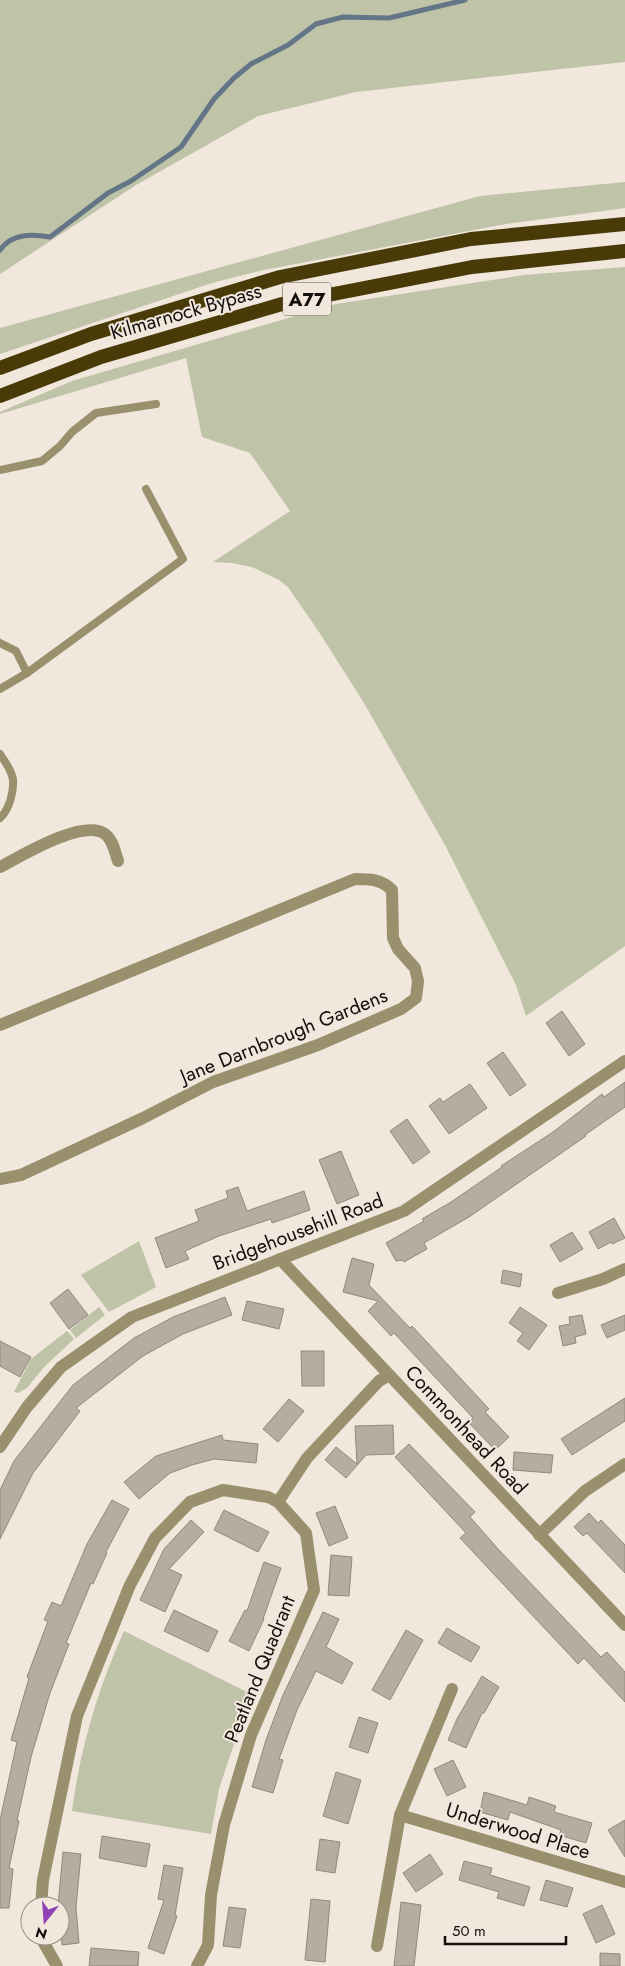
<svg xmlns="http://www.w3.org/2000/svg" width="625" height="1966" viewBox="0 0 625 1966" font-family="Jost,sans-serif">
<rect width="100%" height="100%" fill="#f1e7dc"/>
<g fill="#bfc3a7">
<path d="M0,0h625v62l-269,30 -98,24 -122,69 -136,89z"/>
<path d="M625,182v26l-119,16 -247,47 -47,12 -212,71v-26l480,-132z"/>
<path d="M625,267v679l-99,70 -10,-31 -71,-140 -81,-142 -45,-71 -31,-45 -9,-7 -27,-13 -20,-4 -19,-1 77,-51 -40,-58 -48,-16 -16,-79 -186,56v-2l72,-31 264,-77 188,-29z"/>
<path d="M139,1241l17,46 -47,25 -28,-37z"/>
<path d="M99,1307l6,8 -29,23 -6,-8z"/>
<path d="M67,1331l7,8 -30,28 -17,21 -9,5 -4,-1 17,-33z"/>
<path d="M124,1631l131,65 -18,39 -18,54 -8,45 -139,-23c8,-62 26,-123 52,-180z"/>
</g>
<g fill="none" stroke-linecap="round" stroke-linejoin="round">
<path stroke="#637586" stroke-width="5" d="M0,250c12,-17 32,-16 50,-13l58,-44 23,-12 50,-34 33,-48 20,-21 17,-14 37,-19 28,-21 27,-7 46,1 76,-18"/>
</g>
<g fill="#b6aca2" stroke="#92887e">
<path d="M562,1011l23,33 -16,12 -23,-33z"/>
<path d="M503,1052l23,33 -16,11 -23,-33z"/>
<path d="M625,1082v25l-40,28 1,1 -117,81 -45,26 3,6 -23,13 -1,-2 -7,1 -10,-18 38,-22 -2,-2 29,-17 51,-35 -1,-1 52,-34 49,-38 2,3z"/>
<path d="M470,1084l17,24 -38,26 -20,-28 11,-8 3,4z"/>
<path d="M407,1119l23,33 -17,12 -23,-33z"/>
<path d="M341,1151l18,44 -22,9 -18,-44z"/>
<path d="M238,1187l9,24 57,-20 6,19 -38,13 -1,-4 -52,17 -34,15 4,8 -23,9 -11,-30 44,-17 -4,-11 33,-12 -2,-7z"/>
<path d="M614,1218l11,20 -13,6 -1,-2 -13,7 -9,-17z"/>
<path d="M572,1232l11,17 -23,13 -10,-17z"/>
<path d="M352,1258l22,6 -5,21 41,43 2,-2 77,83 -4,3 24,25 -14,13 -27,-28 5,-4 -79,-85 -3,3 -23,-25 10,-10 -35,-9z"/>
<path d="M503,1270l19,4 -2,13 -19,-4z"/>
<path d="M68,1289l20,26 -19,14 -19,-26z"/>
<path d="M225,1297l7,18 -49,19 -40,22 -67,52 4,3 -47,62 -33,66v-49l14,-29 59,-76 61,-47 39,-21z"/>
<path d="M247,1301l37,8 -5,20 -37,-9z"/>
<path d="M520,1307l27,18 -18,25 -12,-9 6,-8 -14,-10z"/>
<path d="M582,1315l4,19 -11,3 1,6 -13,3 -4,-20 11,-2 -1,-7z"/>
<path d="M625,1315v15l-18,8 -6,-13z"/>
<path d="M0,1341l31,16 -11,20 -20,-11z"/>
<path d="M301,1351h23v35h-22z"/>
<path d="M625,1398v23l-53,34 -11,-16z"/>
<path d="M289,1399l15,12 -26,31 -15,-13z"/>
<path d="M393,1425l1,29 -28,1 -20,23 -21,-18 11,-13 21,17 -2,-38z"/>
<path d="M222,1435l1,5 35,4 -2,19 -42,-4 -22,6 -22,8 -31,26 -15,-17 32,-26z"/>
<path d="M409,1444l66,68 -5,5 29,33 102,107 6,-5 18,20v30l-41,-44 -6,6 -118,-126 6,-5 -71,-76z"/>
<path d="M514,1452l39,3 -2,18 -38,-3z"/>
<path d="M112,1500l17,9 -23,43 1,1 -14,31 -2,-1 -25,60 3,1 -19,49 -19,64 -14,64h2l-10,47 4,1 -4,39h-9v-88l17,-78 -6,-2 18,-62 -2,-1 21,-56 -4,-1 8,-18 9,4 26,-62z"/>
<path d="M335,1506l13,32 -19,8 -13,-33z"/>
<path d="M224,1510l45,22 -11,20 -44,-22z"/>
<path d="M589,1513l9,10 3,-3 24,25v28l-38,-40 -4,3 -9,-9z"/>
<path d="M191,1520l13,12 -35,37 13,6 -17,37 -25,-12 24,-51z"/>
<path d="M331,1555l21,2 -3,39 -21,-1z"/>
<path d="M264,1562l17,6 -18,51h1l-15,32 -20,-10 16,-31 2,1z"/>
<path d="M174,1610l44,21 -10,21 -44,-21z"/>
<path d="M323,1612l16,7 -13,28 27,16 -11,21 -26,-13 -19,39 -18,49 4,1 -10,33 -21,-6 14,-47 17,-45z"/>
<path d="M447,1628l33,19 -9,15 -33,-19z"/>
<path d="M406,1630l17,10 -33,60 -18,-10z"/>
<path d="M482,1676l17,11 -15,26h-2l-16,35 -18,-8 9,-21z"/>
<path d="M359,1717l19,6 -10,30 -19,-6z"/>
<path d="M453,1760l13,27 -19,9 -13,-27z"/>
<path d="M336,1772l25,8 -13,44 -25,-8z"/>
<path d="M484,1792l43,13 2,-8 27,9 -2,6 38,11 -6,20 -27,-8 2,-5 -51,-18 -2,8 -28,-8z"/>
<path d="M625,1820v37l-17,-27z"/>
<path d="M102,1836l48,8 -4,23 -47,-9z"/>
<path d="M320,1839l20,3 -5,31 -19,-3z"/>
<path d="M63,1852l18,2 -5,53 3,36 -17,2 -2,-39h-2z"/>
<path d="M430,1854l13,20 -27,18 -13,-19z"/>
<path d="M464,1861l28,7 -2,7 40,12 -6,19 -27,-8 2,-6 -40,-12z"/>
<path d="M164,1865l19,3 -8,47 2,1 -13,38 -16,-6 16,-48 -6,-1z"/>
<path d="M546,1880l27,8 -6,19 -27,-7z"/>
<path d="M311,1899l19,2 -5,61 -20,-2z"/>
<path d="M401,1902l20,3 -7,61h-20z"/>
<path d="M602,1905l13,29 -19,9 -13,-29z"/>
<path d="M229,1907l17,2 -6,39 -17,-2z"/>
<path d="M91,1948l48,4 -1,14h-49z"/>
<path d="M600,1953l20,1v12h-20z"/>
</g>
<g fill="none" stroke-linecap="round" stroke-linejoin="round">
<g stroke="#99906e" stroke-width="8">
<path d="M0,470l42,-9 18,-15 12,-14 24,-19 60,-9"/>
<path d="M0,643l16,8 11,22"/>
<path d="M0,689l27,-16 156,-114 -37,-70"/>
<path d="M0,754c5,8 12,16 13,26 1,12 -4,30 -13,38"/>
</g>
<g stroke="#99906e" stroke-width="12">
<path d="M0,867c21,-11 83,-49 105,-33 8,6 10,18 13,27"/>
<path d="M0,1025l355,-146c15,0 26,0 37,11l1,48 5,11 17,19 3,13 -2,17 -15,11 -83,36 -105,37 -70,36 -122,57 -21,4"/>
<path d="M280,1259l345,366"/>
<path d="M558,1293l45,-14 22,-10"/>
<path d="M0,1447l27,-40 34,-40 71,-50 272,-106 221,-150"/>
<path d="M278,1502l29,-44 72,-77 10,-6"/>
<path d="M539,1535l46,-44 40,-27"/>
<path d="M400,1815l225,67"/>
<path d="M41,1906l2,-26 34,-164 53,-131 25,-47 35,-36 33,-12 45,7 10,5 28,31 8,57 -63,145 -27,90 -13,70 -3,50 -11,21"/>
<path d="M40,1936l17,30"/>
<path d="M377,1946l23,-131 52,-126"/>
</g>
<g stroke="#483b08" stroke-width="14">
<path d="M0,368l91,-34 189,-57 191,-38 154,-15"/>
<path d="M0,396l101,-39 181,-53 190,-37 153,-16"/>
</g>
</g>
<g text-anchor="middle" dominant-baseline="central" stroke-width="4" stroke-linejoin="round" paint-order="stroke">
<rect fill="#f1e7dc" stroke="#56504a" stroke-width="1" x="283" y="282.5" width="48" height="33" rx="4"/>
<g font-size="19" font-weight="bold" fill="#130f0c">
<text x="307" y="299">A77</text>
</g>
<g font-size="20" fill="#130f0c" stroke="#f1e7dc">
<text transform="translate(186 312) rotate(-16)">Kilmarnock Bypass</text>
<text transform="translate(284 1036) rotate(-22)">Jane Darnbrough Gardens</text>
<text transform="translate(298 1232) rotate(-21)">Bridgehousehill Road</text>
<text transform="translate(466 1430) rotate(47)">Commonhead Road</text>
<text transform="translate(260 1669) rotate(-68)">Peatland Quadrant</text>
<text transform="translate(518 1831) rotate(17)">Underwood Place</text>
</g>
</g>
<g transform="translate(45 1921) rotate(197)"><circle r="24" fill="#f1e7dc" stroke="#989189"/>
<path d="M0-4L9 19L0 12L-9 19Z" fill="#9042b3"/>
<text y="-8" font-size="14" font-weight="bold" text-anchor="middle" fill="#130f0c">N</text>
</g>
<path d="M445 1936v8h121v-8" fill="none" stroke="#130f0c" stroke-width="2.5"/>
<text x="452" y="1936" font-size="15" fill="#130f0c" stroke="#f1e7dc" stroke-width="4" paint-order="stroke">50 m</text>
</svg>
